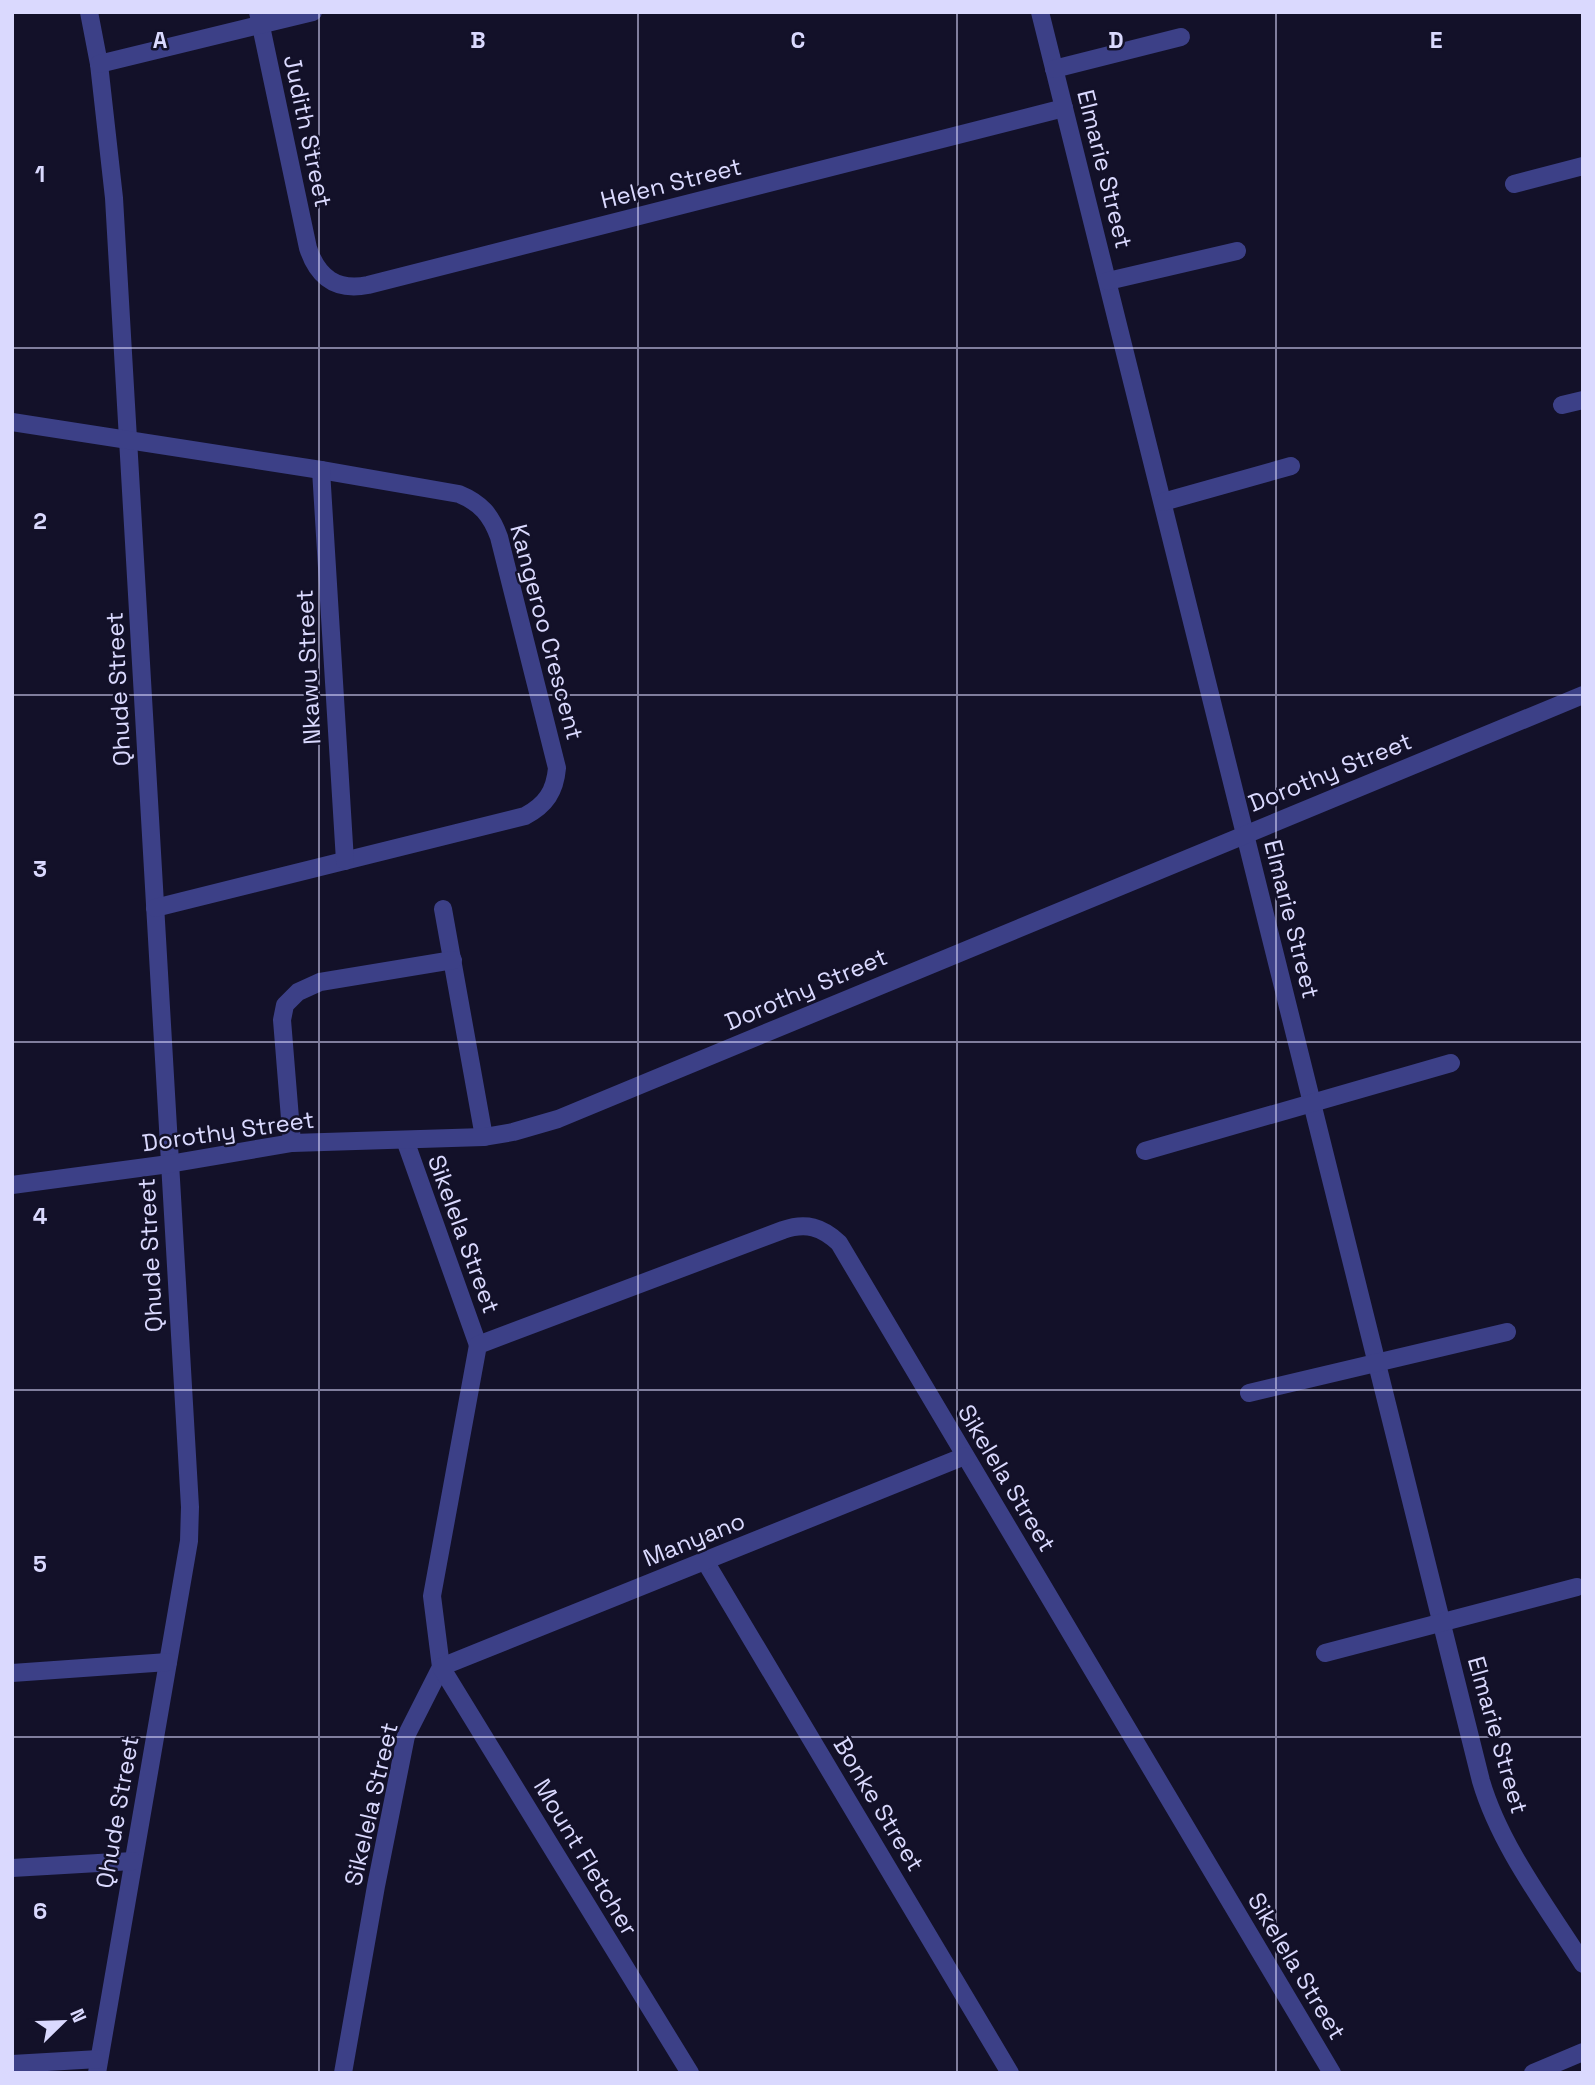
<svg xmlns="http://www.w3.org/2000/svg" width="1595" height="2085" viewBox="0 0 1595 2085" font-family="'Space Grotesk',sans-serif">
<rect width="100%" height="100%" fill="#131129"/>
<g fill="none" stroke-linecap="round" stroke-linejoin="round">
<g stroke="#3c4087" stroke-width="18">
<path d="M89,12l10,52 15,134 76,1309 -1,34 -92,532"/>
<path d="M258,12l50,236c10,30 29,43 60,37l696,-177"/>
<path d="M1040,12l441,1769c19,65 66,126 102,183"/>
<path d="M99,64l214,-52"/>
<path d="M1054,69l127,-32"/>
<path d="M1514,184l69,-18"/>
<path d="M1108,281l129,-30"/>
<path d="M1562,405l21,-5"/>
<path d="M12,422l309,48 138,24c22,9 32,21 40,43l58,231c-2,23 -11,37 -32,48l-370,92"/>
<path d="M321,470l24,391"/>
<path d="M1163,502l128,-36"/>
<path d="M443,909l41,228"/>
<path d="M405,1140l73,205"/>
<path d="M292,1143l-10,-123 3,-15 13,-13 22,-10 133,-22"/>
<path d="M1145,1151l306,-88"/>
<path d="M12,1185l157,-21 123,-21 192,-6 29,-5 45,-13 1025,-424"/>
<path d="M1249,1393l258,-61"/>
<path d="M705,1561l305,512"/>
<path d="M1325,1653l252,-66"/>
<path d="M12,1673l156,-11"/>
<path d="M12,1868l121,-7"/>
<path d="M12,2064l87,-5"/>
<path d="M343,2073l33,-187 30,-150 35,-69 -9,-71 46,-251 305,-115c23,-8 39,-3 56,13l493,830"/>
<path d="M690,2073l-249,-406 524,-211"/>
<path d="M1533,2073l50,-21"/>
</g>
</g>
<path fill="none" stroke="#dad9fe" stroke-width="2" stroke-opacity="0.55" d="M319,12v2061M638,12v2061M957,12v2061M1276,12v2061M12,348h1571M12,695h1571M12,1042h1571M12,1390h1571M12,1737h1571"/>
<g text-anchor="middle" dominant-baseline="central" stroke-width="5" stroke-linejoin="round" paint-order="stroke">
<g font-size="24" fill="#dad9fe" stroke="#131129">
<text transform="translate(308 131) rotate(78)">Judith Street</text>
<text transform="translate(1105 169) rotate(76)">Elmarie Street</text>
<text transform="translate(671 183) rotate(-14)">Helen Street</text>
<text transform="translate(547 632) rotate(75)">Kangeroo Crescent</text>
<text transform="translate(308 667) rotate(-93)">Nkawu Street</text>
<text transform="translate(118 689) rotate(-93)">Qhude Street</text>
<text transform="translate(1330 772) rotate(-22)">Dorothy Street</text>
<text transform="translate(1292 919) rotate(76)">Elmarie Street</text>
<text transform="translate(806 989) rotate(-23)">Dorothy Street</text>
<text transform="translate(228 1131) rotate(-8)">Dorothy Street</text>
<text transform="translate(464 1234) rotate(70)">Sikelela Street</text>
<text transform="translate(150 1255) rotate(-93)">Qhude Street</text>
<text transform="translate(1007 1478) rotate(59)">Sikelela Street</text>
<text transform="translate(694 1539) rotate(-22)">Manyano</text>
<text transform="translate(1498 1735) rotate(74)">Elmarie Street</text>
<text transform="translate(371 1804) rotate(-77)">Sikelela Street</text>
<text transform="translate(879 1804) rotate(59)">Bonke Street</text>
<text transform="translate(117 1812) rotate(-80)">Qhude Street</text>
<text transform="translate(586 1857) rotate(59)">Mount Fletcher</text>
<text transform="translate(1297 1966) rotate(59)">Sikelela Street</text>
</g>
</g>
<g font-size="23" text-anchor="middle" font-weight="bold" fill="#dad9fe" stroke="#131129" stroke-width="5" stroke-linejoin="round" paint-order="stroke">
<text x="160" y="48">A</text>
<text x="478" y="48">B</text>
<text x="798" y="48">C</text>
<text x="1116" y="48">D</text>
<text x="1436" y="48">E</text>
<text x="40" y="182">1</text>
<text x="40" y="529">2</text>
<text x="40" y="877">3</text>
<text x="40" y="1224">4</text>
<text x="40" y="1572">5</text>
<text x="40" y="1919">6</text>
</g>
<rect width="1595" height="2085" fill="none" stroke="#dad9fe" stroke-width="28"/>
<g transform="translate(63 2022) rotate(67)" stroke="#131129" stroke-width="5" paint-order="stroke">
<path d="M0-5L12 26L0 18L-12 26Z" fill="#dad9fe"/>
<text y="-10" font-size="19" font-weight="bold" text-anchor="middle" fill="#dad9fe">N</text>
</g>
</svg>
